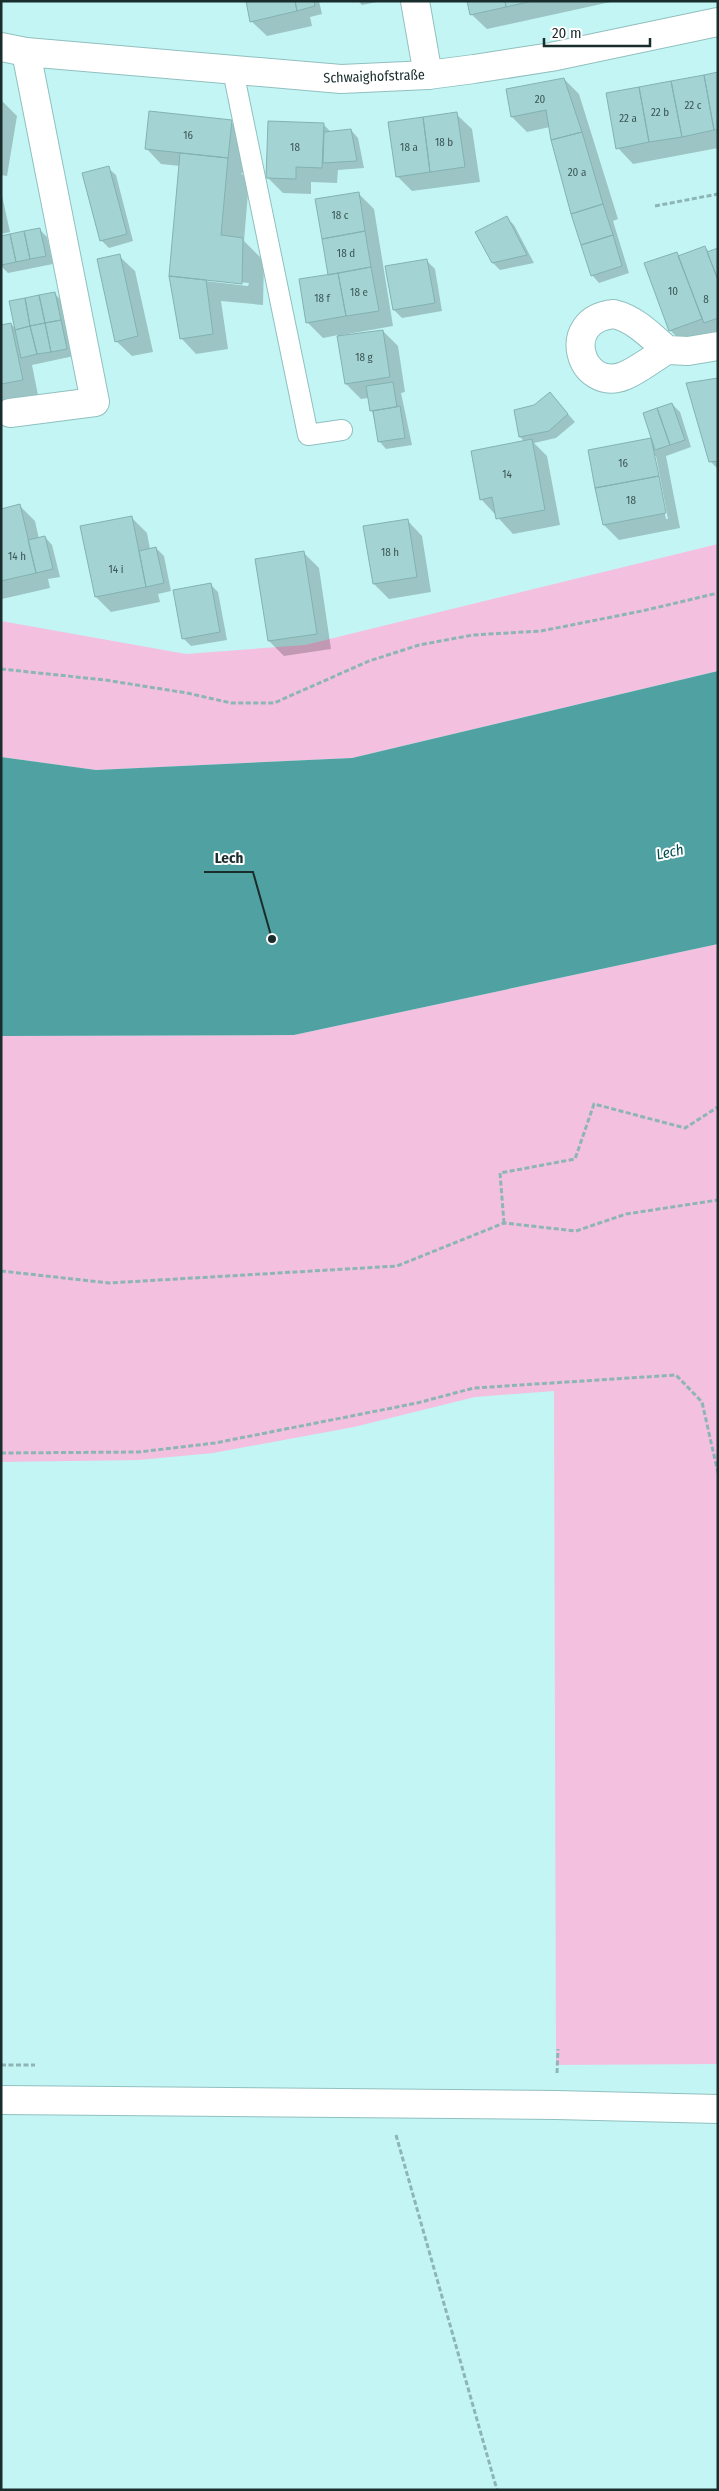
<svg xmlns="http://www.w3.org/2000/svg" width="719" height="2491" font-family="'Fira Sans Condensed',sans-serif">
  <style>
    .green { fill: #f3c0e0 }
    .water { fill: #50a1a2 }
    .shadow { fill: #0003; fill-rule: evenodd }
    .building { fill: #a3d3d3; stroke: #83b2b2 }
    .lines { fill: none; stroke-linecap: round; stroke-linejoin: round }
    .service-casing { stroke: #90bfbf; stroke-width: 22 }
    .minor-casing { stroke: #90bfbf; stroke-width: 30 }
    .tertiary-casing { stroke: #90bfbf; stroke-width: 30 }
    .secondary-casing { stroke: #90bfbf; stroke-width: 30 }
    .path { stroke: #8eb5b5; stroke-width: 3; stroke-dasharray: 5 2.5; stroke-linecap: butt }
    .service { stroke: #fff; stroke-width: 20 }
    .minor { stroke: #fff; stroke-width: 28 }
    .tertiary { stroke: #fff; stroke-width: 28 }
    .secondary { stroke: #fff; stroke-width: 28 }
    .labels { text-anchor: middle; stroke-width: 4; stroke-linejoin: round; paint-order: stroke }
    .number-label { font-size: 11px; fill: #3c5656 }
    .street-label { font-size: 14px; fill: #1a2d2d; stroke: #fff }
    .water-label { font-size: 15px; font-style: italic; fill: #014e4f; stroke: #fff }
    .leader { fill: none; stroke: #1a2d2d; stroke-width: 2 }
    .callout-dot { fill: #1a2d2d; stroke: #fff; stroke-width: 2 }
    .callout-label { font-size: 15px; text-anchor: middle; font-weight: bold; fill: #1a2d2d; stroke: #fff; stroke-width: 4; stroke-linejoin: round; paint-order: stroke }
  </style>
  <rect width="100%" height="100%" fill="#c4f5f5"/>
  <!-- green -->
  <path class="green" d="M718,544v127l-366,87 -256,12 -95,-13v-136l185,33 119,-9z
    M718,944v1120l-162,1 -2,-674 -79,6 -121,30 -141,26 -74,7 -138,2v-426l293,-1z"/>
  <!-- water -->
  <path class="water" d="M718,671v273l-424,91 -293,1v-279l95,13 256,-12z"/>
  <!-- shadow -->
  <path class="shadow" d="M247,1h72l3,13 -12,3 2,9 -45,10 -16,-15z
    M358,1h24l-20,4z
    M468,1h147l-128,28 -16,-15z
    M718,74v74l-85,16 -15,-16z
    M564,79l15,15 39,125 -5,2 16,52 -30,10 -7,-8 -42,-148 -23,5 -15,-15z
    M1,100l16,16 -10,60 -6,-1z
    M456,114l16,15 8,53 -68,9 -15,-15z
    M231,122l16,15 -4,36h-2l8,8 -5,60 20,20 -1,44 -42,-4 7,48 -32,5 -15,-16 -1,-172 -19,-2 -15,-16zM203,279l46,4 -1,3 -43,-5z
    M324,125l7,7 20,-2 7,8 6,30 -26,2 -1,13 -26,-1v12l-28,-1 -16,-16z
    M108,168l8,7 17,66 -24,7 -8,-8z
    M1,191l9,41 -9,2z
    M358,193l16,16 19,117 -51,9v2l41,-6 15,15 7,46 -4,1 11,52 -26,4 -7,-8 -10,-43 -8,1 -15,-15 -8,-49 -15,3 -16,-16 22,-46z
    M506,217l8,8 20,38 -34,7 -7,-7z
    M39,229l8,8 6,27 -45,9 -7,-7v-29z
    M705,247l5,6 8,-3v86l-33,9 -15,-15 6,-77 4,4z
    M119,256l16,15 18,81 -21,4 -16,-15z
    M427,261l8,8 7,42 -40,7 -8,-8 -7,-42z
    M54,293l8,8 12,55 -42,9 6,30 -37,8v-77l10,-2 5,5z
    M718,379v90l-8,-8z
    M550,393l25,29 -19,16 -22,5 13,13 13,69 -47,9 -32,-35 44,-57 -5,-5 -5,-26 20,-4z
    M672,404l8,8 11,35 -25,9 14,72 -61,12 -15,-15 47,-85 3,4zM653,456h3l12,63h-2z
    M20,506l15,15 4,18 6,-2 7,8 8,32 -12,2 2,9 -48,11 -1,-89z
    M131,517l16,16 3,16 6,-1 8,8 7,35 -13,3 2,8 -49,10 -15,-15z
    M407,520l15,16 9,56 -42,7 -15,-15z
    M303,552l16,16 12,81 -47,7 -15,-15z
    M211,585l7,7 9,48 -36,6 -8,-8z"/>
  <!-- building -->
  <path class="building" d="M246,1h49l2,10 -47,11z
    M295,1h19l1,5 -18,5z
    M467,1h38l1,6 -36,8z
    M505,1h27l-26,6z
    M718,72v58h-4l-10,-55z
    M704,75l10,55 -32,7 -11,-56z
    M564,78l18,54 -31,8 -5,-30 -35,7 -5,-28z
    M671,81l11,56 -33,5 -10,-55z
    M639,87l10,55 -33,7 -10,-56z
    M149,111l83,9 -4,38 -83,-9z
    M457,112l8,55 -35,5 -7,-55z
    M423,117l7,55 -34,5 -8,-55z
    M268,121l56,2 -2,45 -26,-1v12l-30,-1z
    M351,129l6,32 -34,2 1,-31z
    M582,132l21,72 -32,10 -20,-74z
    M180,153l48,5 -7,77 22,3 -1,46 -73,-8z
    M109,166l18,68 -27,7 -18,-68z
    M359,192l6,39 -43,8 -7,-40z
    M603,204l10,31 -32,10 -10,-31z
    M507,216l20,39 -35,8 -17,-31z
    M40,228l6,28 -16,3 -6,-28z
    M24,231l6,28 -14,3 -6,-28z
    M365,231l6,36 -43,8 -6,-36z
    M10,234l6,28 -15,3v-29z
    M613,235l9,31 -31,10 -10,-31z
    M705,246l13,34v38l-14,5 -26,-67z
    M718,248v32l-11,-28z
    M677,252l25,67 -33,12 -25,-68z
    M120,254l18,82 -23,6 -18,-83z
    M427,259l8,44 -42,7 -8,-44z
    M371,267l8,44 -33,5 -8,-43z
    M338,273l8,43 -40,7 -7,-44z
    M169,276l37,4 7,54 -33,5z
    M55,292l6,28 -16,3 -6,-28z
    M39,295l6,28 -15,3 -5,-28z
    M25,298l5,28 -15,4 -6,-29z
    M61,320l6,29 -16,3 -6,-29z
    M11,323l12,57 -22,4v-59z
    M45,323l6,29 -14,2 -7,-28z
    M30,326l7,28 -16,4 -6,-28z
    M383,330l7,47 -45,7 -8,-48z
    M718,378v83l-9,1 -23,-79z
    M393,382l4,25 -27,4 -4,-25z
    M550,392l18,22 -19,17 -30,6 -5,-27 20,-5z
    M672,403l13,37 -15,5 -13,-37z
    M400,406l5,32 -27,4 -5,-31z
    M657,408l13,37 -15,5 -12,-37z
    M651,438l8,38 -64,12 -7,-38z
    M532,439l13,71 -49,9 -4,-22 -12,3 -9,-49z
    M659,476l7,37 -63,12 -8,-37z
    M20,504l16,69 -35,8v-72z
    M132,516l14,71 -51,10 -15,-71z
    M408,519l9,58 -44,7 -10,-58z
    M45,536l8,33 -17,4 -8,-33z
    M156,547l8,36 -18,4 -7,-36z
    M304,551l13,83 -49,7 -13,-82z
    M211,583l9,49 -38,7 -9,-49z"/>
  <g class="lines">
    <!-- service casing -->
    <g class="service-casing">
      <path id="service" d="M233,71l75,364 34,-5"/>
    </g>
    <!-- minor casing -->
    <g class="minor-casing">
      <path id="minor" d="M415,1l13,74
        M614,314c21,5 37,22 53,36 -14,8 -28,20 -43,26 -44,17 -66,-57 -10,-62z
        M667,350l21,1 30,-5
        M10,413l85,-11 -69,-350"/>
    </g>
    <!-- tertiary casing -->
    <g class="tertiary-casing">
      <path id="tertiary" d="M1,47l25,5 315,27 87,-4 46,-6 77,-12 167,-35"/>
    </g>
    <!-- secondary casing -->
    <g class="secondary-casing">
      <path id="secondary" d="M1,2100l555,5 162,4"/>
    </g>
    <!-- path -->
    <path class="path" d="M655,206l63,-12
      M1,669l104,11 82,13 44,10h43l95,-42 50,-16 54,-10 68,-4 101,-20 76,-18
      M504,1223l-4,-50 75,-14 19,-55 91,24 33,-21
      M1,1271l108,12 288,-17 107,-43 72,8 50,-17 92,-14
      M1,1453l138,-1 76,-9 202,-40 57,-15 202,-13 26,27 16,71
      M1,2065h34
      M557,2073l1,-24
      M396,2135l101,355"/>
    <!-- service -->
    <use href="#service" class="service"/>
    <!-- minor -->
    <use href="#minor" class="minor"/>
    <!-- tertiary -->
    <use href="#tertiary" class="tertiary"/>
    <!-- secondary -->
    <use href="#secondary" class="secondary"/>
  </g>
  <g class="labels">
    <!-- number labels -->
    <g class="number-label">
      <text x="540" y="103">20</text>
      <text x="693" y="109">22 c</text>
      <text x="660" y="116">22 b</text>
      <text x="628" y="122">22 a</text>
      <text x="188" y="139">16</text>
      <text x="444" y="146">18 b</text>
      <text x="295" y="151">18</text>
      <text x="409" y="151">18 a</text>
      <text x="577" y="176">20 a</text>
      <text x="340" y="219">18 c</text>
      <text x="346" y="257">18 d</text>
      <text x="673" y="295">10</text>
      <text x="359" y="296">18 e</text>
      <text x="322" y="302">18 f</text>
      <text x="706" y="303">8</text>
      <text x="364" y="361">18 g</text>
      <text x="623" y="467">16</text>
      <text x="507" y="478">14</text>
      <text x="631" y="504">18</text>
      <text x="390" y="556">18 h</text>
      <text x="17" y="560">14 h</text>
      <text x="116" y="573">14 i</text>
    </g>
    <!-- street labels -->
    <g class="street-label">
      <text transform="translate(374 76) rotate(-2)" y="5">Schwaighofstraße</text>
    </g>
    <!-- water labels -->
    <g class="water-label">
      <text transform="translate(670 852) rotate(-12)" y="5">Lech</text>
    </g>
  </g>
  <!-- callouts -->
  <path class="leader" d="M272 939L253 872H204"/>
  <circle class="callout-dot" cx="272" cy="939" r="5"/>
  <g class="callout-label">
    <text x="229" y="863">Lech</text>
  </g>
  <!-- border -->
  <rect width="719" height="2491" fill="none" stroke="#1a2d2d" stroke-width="5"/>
  <!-- scale -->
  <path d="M544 38v8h106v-8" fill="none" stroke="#1a2d2d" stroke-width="2.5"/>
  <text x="552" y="38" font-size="15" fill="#1a2d2d" stroke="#ffffff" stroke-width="4" paint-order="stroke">20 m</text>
</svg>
